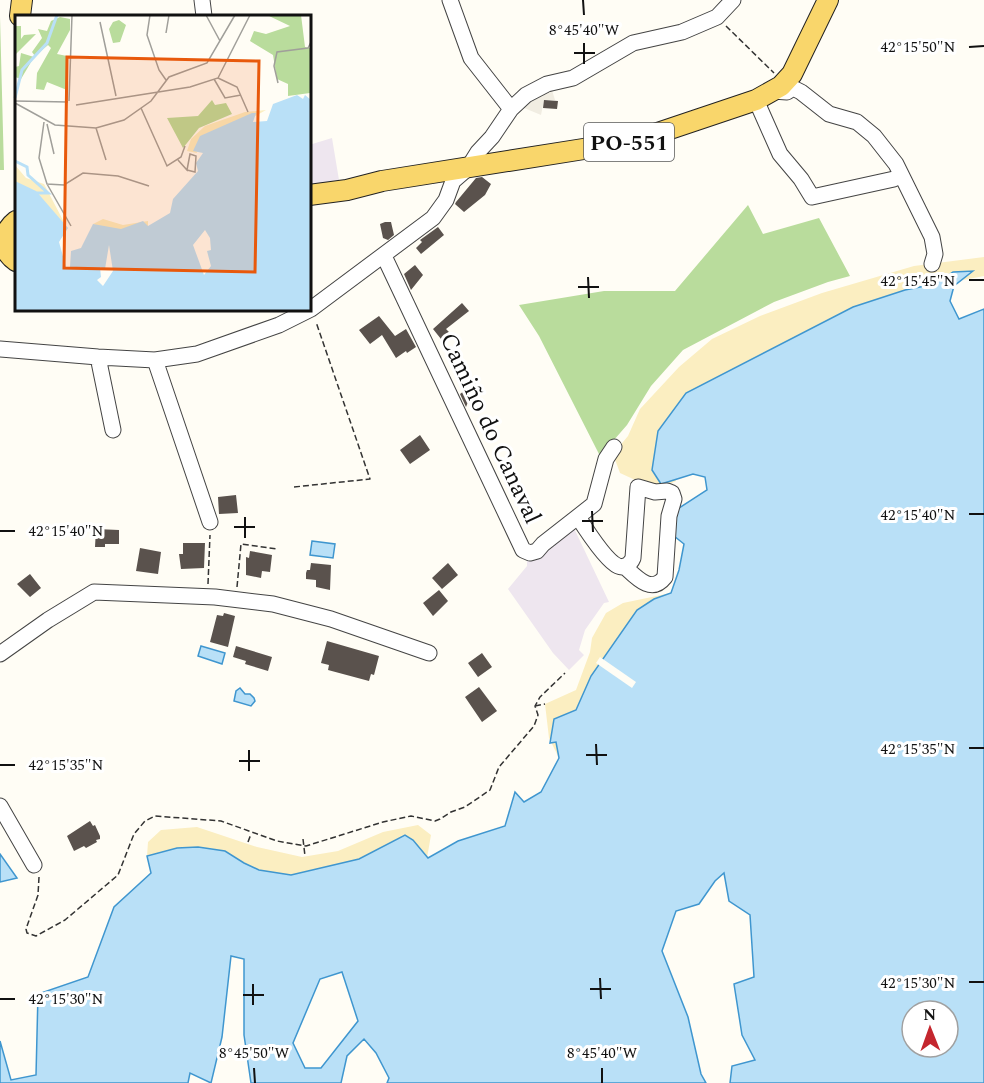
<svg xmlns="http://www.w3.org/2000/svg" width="984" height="1083" font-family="Spectral,serif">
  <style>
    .industrial { fill: #eee6ef }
    .forest { fill: #b9dc9c }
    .sand { fill: #fbeec1 }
    .plaza { fill: #f1ede2 }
    .water { fill: #b9e0f7; stroke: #3f96cf; stroke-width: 1.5; fill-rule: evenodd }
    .pier { fill: #fffdf5 }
    .building { fill: #5a524d }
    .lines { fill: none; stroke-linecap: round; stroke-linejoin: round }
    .minor-casing { stroke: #444; stroke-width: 17 }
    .major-casing { stroke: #222; stroke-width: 22 }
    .path { stroke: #333; stroke-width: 1.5; stroke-dasharray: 6 3; stroke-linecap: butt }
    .minor { stroke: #fff; stroke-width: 15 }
    .major { stroke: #f9d66b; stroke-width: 20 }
    .ticks { fill: none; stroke: #111; stroke-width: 2 }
    .labels { text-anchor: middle; stroke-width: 6; stroke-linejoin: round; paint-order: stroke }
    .shield { fill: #fff; stroke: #585858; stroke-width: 1.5 }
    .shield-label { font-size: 22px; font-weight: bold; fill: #111 }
    .street-label { font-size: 24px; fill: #111; stroke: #fff }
    .inset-river { fill: none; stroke: #b9e0f7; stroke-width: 3 }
    .inset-road { fill: none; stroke: #a09f9a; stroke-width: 1.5 }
    .view { fill: #e8590c; fill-opacity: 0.15; stroke: #e8590c; stroke-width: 3 }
    .inset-edge { fill: none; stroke: #111; stroke-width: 3 }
    .ticks-label { font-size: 15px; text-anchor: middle; fill: #111; stroke: #fff; stroke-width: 6; stroke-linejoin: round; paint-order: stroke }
  </style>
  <rect width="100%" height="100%" fill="#fffdf5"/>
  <!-- industrial -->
  <path class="industrial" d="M332,138l7,42 -30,5v-40z
    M572,524l37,78 -5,1 -19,27 -6,20 5,5 -15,15 -16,-17 -45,-64 19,-23v-6z"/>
  <!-- forest -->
  <path class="forest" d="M0,17l4,153h-4z
    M748,205l15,29 56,-16 31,58 -22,6 -54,20 -91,48 -32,36 -24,39 -27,31 -61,-120 -20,-31 85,-14h71z"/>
  <!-- sand -->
  <path class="sand" d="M984,257v19l-37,7 -277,176 6,22 -19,9 -37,-17 -7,-19 15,-18 12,-27 39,-42 33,-28 48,-23 62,-23 92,-27z
    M671,593l-112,165 -10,-20 -4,-34 31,-14 14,-38 2,-14 14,-25 17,-10z
    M418,825l13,10 -4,23 -95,52 -185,-54 1,-14 13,-12 36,-3 60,20 45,10 36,-6 45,-19z"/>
  <!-- plaza -->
  <path class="plaza" d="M551,87l4,13h-11l-3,15 -24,-10z"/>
  <!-- water -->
  <path class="water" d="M973,271l-19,15 -4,15 9,18 25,-10v774h-254l2,-17 23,-6 -13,-25 -8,-51 20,-7 -4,-62 -21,-14 -5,-28 -9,8 -16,23 -23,7 -14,40 26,66 13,57 5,9h-319l2,-5 -13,-25 -12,-14 -17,17 -6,27h-90l-7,-48v-76l-13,-3 -9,81 -11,46 -21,-10 -2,10h-188v-42l11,39 25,-5 2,-81 50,-17 26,-70 37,-34 -4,-17 30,-8 21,-1 27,4 19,12 15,7 32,5 68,-16 46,-24 8,5 15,18 30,-17 47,-15 10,-34 9,10 17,-10 18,-34 -3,-16 -6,1 4,-24 22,-9 15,-34 46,-66 17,-11 17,-6 8,-23 5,-26 -15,-12 7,-22 31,-20 -2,-13 -12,-3 -32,10 -9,-14 6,-39 28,-38 167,-86 52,-17 30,-6 18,-12zM342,972l16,49 -37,47h-16l-12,-25 27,-64zM912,1011h36v36h-36z
    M312,541l23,3 -2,14 -23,-3z
    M201,646l24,7 -3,11 -24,-8z
    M240,688l5,6h5l4,4 1,3 -4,5 -17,-5 2,-10z
    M0,854l17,24 -17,4z"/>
  <!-- pier -->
  <path class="pier" d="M600,657l36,25 -4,6 -36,-25z"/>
  <!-- building -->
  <path class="building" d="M544,100l14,1 -1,8 -14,-1z
    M482,177l9,7 -6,11 -21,17 -9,-8 1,-2 20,-24z
    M385,222h6l3,13 -6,5 -5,-2 -3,-14z
    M438,227l6,8 -23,19 -5,-6 6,-6 -2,-2z
    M415,265l8,10 -12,15 -7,-16z
    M462,303l7,8 -23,18 3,3 -8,7 -8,-10z
    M379,316l16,20 11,-7 10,18 -9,6 -1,-2 -10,7 -14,-23 -12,9 -11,-14z
    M476,382l-10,25 -6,-13z
    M420,435l10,15 -20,14 -10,-14z
    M236,495l2,18 -19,1 -1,-17z
    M96,529l23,1v14h-14v3h-10z
    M183,543h22l-1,25 -23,1 -2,-15h4z
    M140,548l21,4 -3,22 -22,-3z
    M250,551l22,4 -2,17 -8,-1 -1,7 -15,-3v-18l3,1z
    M311,563l20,2 -1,25 -14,-3v-7l-10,-1v-6l1,-3h3z
    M448,563l10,12 -16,14 -10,-11z
    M30,574l11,14 -11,9 -13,-13z
    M439,590l9,11 -15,15 -10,-13z
    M224,613l11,3 -7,31 -18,-5 7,-27 6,1z
    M327,641l52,15 -5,19 -3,-1 -2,7 -41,-11 1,-5 -8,-2z
    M236,646l36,11 -4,14 -23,-7 1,-3 -13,-4z
    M482,653l10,14 -14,10 -10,-14z
    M479,687l18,24 -15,11 -17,-25z
    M90,821l3,5 2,-1 5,11v3l-4,1 1,2 -11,6 -2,-2 -10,5 -7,-15z"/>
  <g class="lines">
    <!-- minor casing -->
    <g class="minor-casing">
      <path id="minor" d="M202,0l2,16
        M450,0l21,58 40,51
        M773,91l14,1 6,-4 8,4 28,22 28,8 17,14 22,28 36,73 3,17 -3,10
        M756,100l24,54 21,25 11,18 82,-18
        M384,256l139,294 7,3 7,-2 6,-7 51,-40 12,-45 8,-12
        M0,349l98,8 57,3 42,-6 82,-29 32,-16 122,-91 13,-18 7,-19 15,-13 10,-16 14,-15 19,-28 15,-14 21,-11 26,-6 60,-35 49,-11 35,-15 16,-17
        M98,357l15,73
        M155,360l55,162
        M578,517c7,11 28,44 40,49 7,3 13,-3 15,-8l5,-71 17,5 12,-1 5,2 2,6 -5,17 -4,61c-14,18 -29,0 -41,-11
        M0,654l48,-34 46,-28 121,5 58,7 58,15 98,34
        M0,806l34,59"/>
    </g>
    <!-- major casing -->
    <g class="major-casing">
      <path id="major" d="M20,16l2,-16
        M309,195l38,-5 35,-9 252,-40 122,-41 25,-14 11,-12 36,-74
        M16,221c-14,11 -15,30 0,40"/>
    </g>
    <!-- path -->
    <path class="path" d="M726,26l48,47
      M294,487l76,-8 -54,-157
      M208,584l2,-49
      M237,587l4,-43 36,5
      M535,706l10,-2
      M303,839l2,17
      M248,842l3,-8
      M39,877l-1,18 -12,34 1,4 9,3 29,-16 53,-45 16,-41 11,-13 10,-5 66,5 56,20 29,5 77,-24 28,-6 24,5 5,-2 11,-7 14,-5 25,-17 9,-23 35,-41 4,-11 -3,-9 5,-9 25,-24"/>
    <!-- minor -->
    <use href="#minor" class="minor"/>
    <!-- major -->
    <use href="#major" class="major"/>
  </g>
  <!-- ticks -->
  <path class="ticks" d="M583,0l1,15M584,43v21M969,47l15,-1M574,53h21M588,277l1,21M969,280h15M578,287h21M592,511l1,21M969,514h15M245,517v21M582,521h21M234,527h21M0,531h15M596,744l1,21M969,748h15M249,750v21M586,755h21M239,761h21M0,765h15M600,978l1,21M969,982h15M253,984v21M590,989h21M243,995h21M0,999h15M254,1068l1,15M602,1068v15"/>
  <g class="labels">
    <!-- shield labels -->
    <rect class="shield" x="584" y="123" width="90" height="38" rx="4.5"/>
    <g class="shield-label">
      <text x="629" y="150">PO-551</text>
    </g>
    <!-- street labels -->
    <g class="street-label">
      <text transform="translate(491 428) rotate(65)" y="8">Camiño do Canaval</text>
    </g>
  </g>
  <!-- overview -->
  <g transform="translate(15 15)">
    <rect width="296" height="296" fill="#fffdf5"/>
    <path d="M252,0h34l4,32 5,1v45l-22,3v-12l-11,-5 -4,-24 -23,-14 4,-10 12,3 24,-8zM45,2l10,2v11l-13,24 10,2v34l-20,-8 -3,8 -8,-1 1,-16 14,-25 -3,-3 -13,11 -3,-4 10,-14 -4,-9 9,2 4,-10zM104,5l7,5 -6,17 -7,1 -4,-14 4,-7zM0,11h6v13l3,-4 12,-1 -21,21zM6,38l13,4 -13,22 -6,-2v-10l4,-1zM197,85l3,5 11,-2 6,11 -33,14 -16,20 -16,-30 31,-2z" fill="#b9dc9c"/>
    <path d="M251,95l-70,39 1,4 -10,-2 4,-12 14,-13 40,-14zM0,150l11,13 18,6 21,40 -50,-37zM88,204l20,6 25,-4v5l-19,10 -36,-12z" fill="#fbeec1"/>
    <path d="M282,80l6,4 2,-4 6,5 -1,210h-295v-129l21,10 32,37 -9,14 7,25h4l1,-16 10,-3 12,-24 28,5 22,-8 5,5 22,-13 3,-14 25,-28 -2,-8 7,-10 -10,-2 7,-15 52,-23h4l-3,9 14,-1 6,-17zM190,215l5,8 1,12 -4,1 4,15 -7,9 -11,-30zM94,230l4,26 -10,15 -6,-6 4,-3 -1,-10 5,2z" fill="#b9e0f7" fill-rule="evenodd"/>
    <path class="inset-river" d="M0,83l7,-28 25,-27 10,-28M0,146l12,6 1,8 20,18h-12"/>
    <path class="inset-road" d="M135,0l-3,20 12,35 7,10M191,0l14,26M85,7l16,74M151,18l3,-18M203,63l19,9 11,25M199,64l11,19 16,-3M263,68l-4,-17 3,-14 31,-4 3,-6M0,86l53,1M54,86l3,-86M0,88l40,22 41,3 28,-8 27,-19 18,-24 38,-14 28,-48M61,90l114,-18 28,-9 32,-63M126,93l26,58 14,-9 4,-11M29,107l-5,36 8,26 17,1 19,-12 35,3 31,10M32,109l7,30M81,113l10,32M163,145l9,10 3,-16 6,2 -1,16 -8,-2M32,169l24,42"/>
    <path class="view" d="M52,42l192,4 -4,211 -191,-4z"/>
    <rect width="296" height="296" class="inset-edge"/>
  </g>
  <g class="ticks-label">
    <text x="584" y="35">8°45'40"W</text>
    <text x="918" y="52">42°15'50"N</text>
    <text x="918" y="286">42°15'45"N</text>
    <text x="918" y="520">42°15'40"N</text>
    <text x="66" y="536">42°15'40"N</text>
    <text x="918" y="754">42°15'35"N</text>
    <text x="66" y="770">42°15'35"N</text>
    <text x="918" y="988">42°15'30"N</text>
    <text x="66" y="1004">42°15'30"N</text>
    <text x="254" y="1058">8°45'50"W</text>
    <text x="602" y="1058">8°45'40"W</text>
  </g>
  <!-- north arrow -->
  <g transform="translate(930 1029) rotate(359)"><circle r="28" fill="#ffffff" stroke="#a0a0a0" stroke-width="1.5"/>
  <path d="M0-4.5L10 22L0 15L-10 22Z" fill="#c4262e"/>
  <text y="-9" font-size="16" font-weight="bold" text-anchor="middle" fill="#111111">N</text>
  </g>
</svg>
